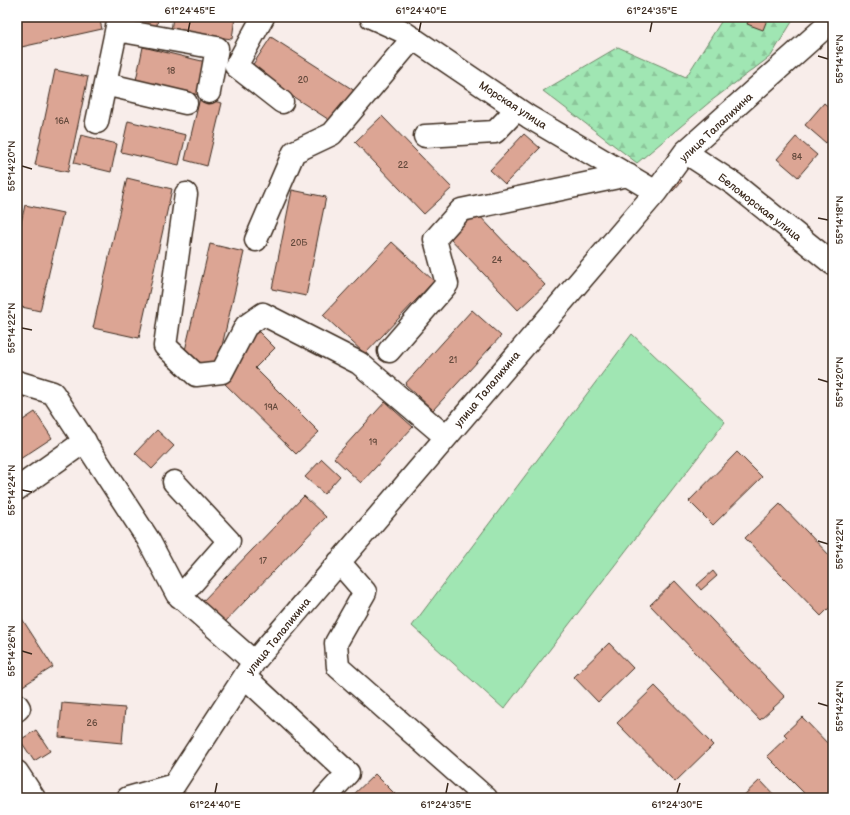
<svg xmlns="http://www.w3.org/2000/svg" width="850" height="815" font-family="'Balsamiq Sans',sans-serif">
  <style>
    .forest { fill: url(#forest-firs); stroke: #6e8868 }
    .green { fill: #a0e6b3; stroke: #6e8868 }
    .building { fill: #dca594; stroke: #3b2a1e }
    .lines { fill: none; stroke-linecap: round; stroke-linejoin: round }
    .minor-casing { stroke: #3b2a1e; stroke-width: 25 }
    .minor { stroke: #fff; stroke-width: 22 }
    .ticks { fill: none; stroke: #3b2a1e; stroke-width: 1.5 }
    .labels { text-anchor: middle; stroke-width: 4; stroke-linejoin: round; paint-order: stroke }
    .number-label { font-size: 9px; fill: #63493c }
    .street-label { font-size: 11px; fill: #3b2a1e; stroke: #fff }
    .neatline { fill: none; stroke: #3b2a1e; stroke-width: 1.5 }
    .ticks-label { font-size: 10px; text-anchor: middle; fill: #3b2a1e }
  </style>
  <defs>
    <pattern id="forest-firs" width="22" height="20" patternUnits="userSpaceOnUse"><rect width="22" height="20" fill="#a0e6b3"/><path d="M5 1l3.5 6h-7zM16 11l3.5 6h-7z" fill="#8bc59a"/></pattern>
  </defs>
  <rect width="100%" height="100%" fill="#f8edea"/>
  <filter id="ink" filterUnits="userSpaceOnUse"><feTurbulence type="fractalNoise" baseFrequency=".025" numOctaves="2"/><feDisplacementMap in="SourceGraphic" scale="8" xChannelSelector="R" yChannelSelector="G"/><feConvolveMatrix kernelMatrix="1 2 1 2 8 2 1 2 1" color-interpolation-filters="sRGB"/></filter>
  <g filter="url(#ink)">
    <!-- forest -->
    <path class="forest" d="M724,17h71l-24,39 -60,45 -74,62 -94,-72 75,-44 68,30z"/>
    <!-- green -->
    <path class="green" d="M632,334l93,88 -221,287 -92,-83z"/>
    <!-- building -->
    <path class="building" d="M17,17h82l3,12 -85,19z
      M136,17h22l-1,9 -22,-3z
      M173,17h62l-3,22 -61,-8z
      M750,17h18l-5,13 -16,-6z
      M271,37l84,54 -21,32 -84,-54z
      M143,47l63,15 -7,33 -63,-15z
      M55,70l33,7 -20,95 -33,-7z
      M200,98l22,5 -15,63 -22,-6z
      M824,103l9,8v24l-7,8 -21,-18z
      M382,116l70,72 -28,26 -69,-72z
      M128,121l58,14 -7,30 -58,-13z
      M524,134l16,14 -35,36 -15,-14z
      M81,135l36,9 -6,28 -37,-9z
      M796,137l21,18 -19,22 -21,-18z
      M677,177l5,4 -9,10 -5,-3z
      M127,178l45,11 -33,149 -46,-10z
      M292,190l34,7 -20,99 -34,-7z
      M25,205l38,8 -23,98 -23,-5v-66z
      M475,211l70,74 -27,25 -70,-74z
      M392,242l42,39 -69,73 -42,-39z
      M210,244l34,8 -27,115 -34,-8z
      M472,310l29,26 -68,74 -28,-26z
      M258,331l17,17 -20,20 64,64 -23,22 -74,-73 17,-16 -7,-8z
      M385,402l28,25 -52,56 -27,-25z
      M35,412l17,26 -32,21 -3,-5v-30z
      M157,430l17,16 -22,23 -17,-16z
      M737,452l25,25 -49,48 -24,-24z
      M322,459l18,17 -16,18 -19,-17z
      M304,496l22,21 -104,108 -22,-21z
      M780,504l53,55v45l-12,12 -76,-78z
      M713,571l4,5 -16,14 -4,-5z
      M675,581l110,116 -25,23 -110,-115z
      M17,611l36,56 -32,20 -4,-6z
      M609,643l24,25 -35,34 -24,-25z
      M655,686l58,59 -38,37 -58,-59z
      M62,703l63,5 -3,35 -63,-6z
      M802,717l31,32v49h-24l-42,-42 20,-19 -3,-3z
      M36,730l14,21 -16,10 -14,-21z
      M375,774l20,20 -4,4h-41z
      M760,780l17,18h-36z"/>
    <g class="lines">
      <!-- minor casing -->
      <g class="minor-casing">
        <path id="minor" d="M263,17l-27,49 46,36
          M371,17l31,14 127,86 127,75
          M117,30l100,18 -8,44
          M105,84l81,19
          M97,122l22,-105
          M425,136l70,-4 22,-23
          M685,152l49,32 99,80
          M186,194l-21,152 31,29 26,-3 24,-46 17,-12 96,49 87,74
          M256,240l38,-88 38,-18 81,-96
          M389,351l58,-67 -12,-45 26,-29 167,-35
          M17,382l36,11 95,146 29,55 77,68
          M174,482l55,59 -49,56
          M17,489l68,-48
          M339,562l26,30 -29,51 2,24 148,131
          M245,677l103,96 -23,25
          M17,705l2,3 -2,2
          M17,772l17,26
          M174,785l80,-123 402,-470 29,-40 148,-132
          M128,798l46,-13"/>
      </g>
      <!-- minor -->
      <use href="#minor" class="minor"/>
    </g>
  </g>
  <!-- ticks -->
  <path class="ticks" d="M188,32l2,-10M419,32l2,-10M650,32l2,-10M818,56l10,3M22,166l10,3M818,218l10,2M22,328l10,2M818,379l10,3M22,490l10,2M818,541l10,3M22,651l10,3M818,703l10,3M215,793l2,-10M446,793l2,-10M677,793l3,-10"/>
  <g class="labels">
    <!-- number labels -->
    <g class="number-label">
      <text x="171" y="74">18</text>
      <text x="303" y="83">20</text>
      <text x="62" y="124">16А</text>
      <text x="797" y="160">84</text>
      <text x="403" y="168">22</text>
      <text x="299" y="246">20Б</text>
      <text x="497" y="263">24</text>
      <text x="453" y="363">21</text>
      <text x="271" y="410">19А</text>
      <text x="373" y="445">19</text>
      <text x="263" y="564">17</text>
      <text x="92" y="726">26</text>
    </g>
    <!-- street labels -->
    <g class="street-label">
      <text transform="translate(513 105) rotate(33)" y="4">Морская улица</text>
      <text transform="translate(716 127) rotate(-43)" y="4">улица Талалихина</text>
      <text transform="translate(760 207) rotate(38)" y="4">Беломорская улица</text>
      <text transform="translate(487 389) rotate(-50)" y="4">улица Талалихина</text>
      <text transform="translate(278 636) rotate(-51)" y="4">улица Талалихина</text>
    </g>
  </g>
  <!-- margin -->
  <rect width="850" height="815" fill="none" stroke="#fff" stroke-width="44"/>
  <rect x="22" y="22" width="806" height="771" class="neatline"/>
  <g class="ticks-label">
    <text x="190" y="14">61°24'45"E</text>
    <text x="421" y="14">61°24'40"E</text>
    <text x="652" y="14">61°24'35"E</text>
    <text transform="translate(839 59) rotate(-90)" y="4">55°14'16"N</text>
    <text transform="translate(11 166) rotate(-90)" y="4">55°14'20"N</text>
    <text transform="translate(839 220) rotate(-90)" y="4">55°14'18"N</text>
    <text transform="translate(11 328) rotate(-90)" y="4">55°14'22"N</text>
    <text transform="translate(839 382) rotate(-90)" y="4">55°14'20"N</text>
    <text transform="translate(11 490) rotate(-90)" y="4">55°14'24"N</text>
    <text transform="translate(839 544) rotate(-90)" y="4">55°14'22"N</text>
    <text transform="translate(11 651) rotate(-90)" y="4">55°14'26"N</text>
    <text transform="translate(839 706) rotate(-90)" y="4">55°14'24"N</text>
    <text x="215" y="808">61°24'40"E</text>
    <text x="446" y="808">61°24'35"E</text>
    <text x="677" y="808">61°24'30"E</text>
  </g>
</svg>
